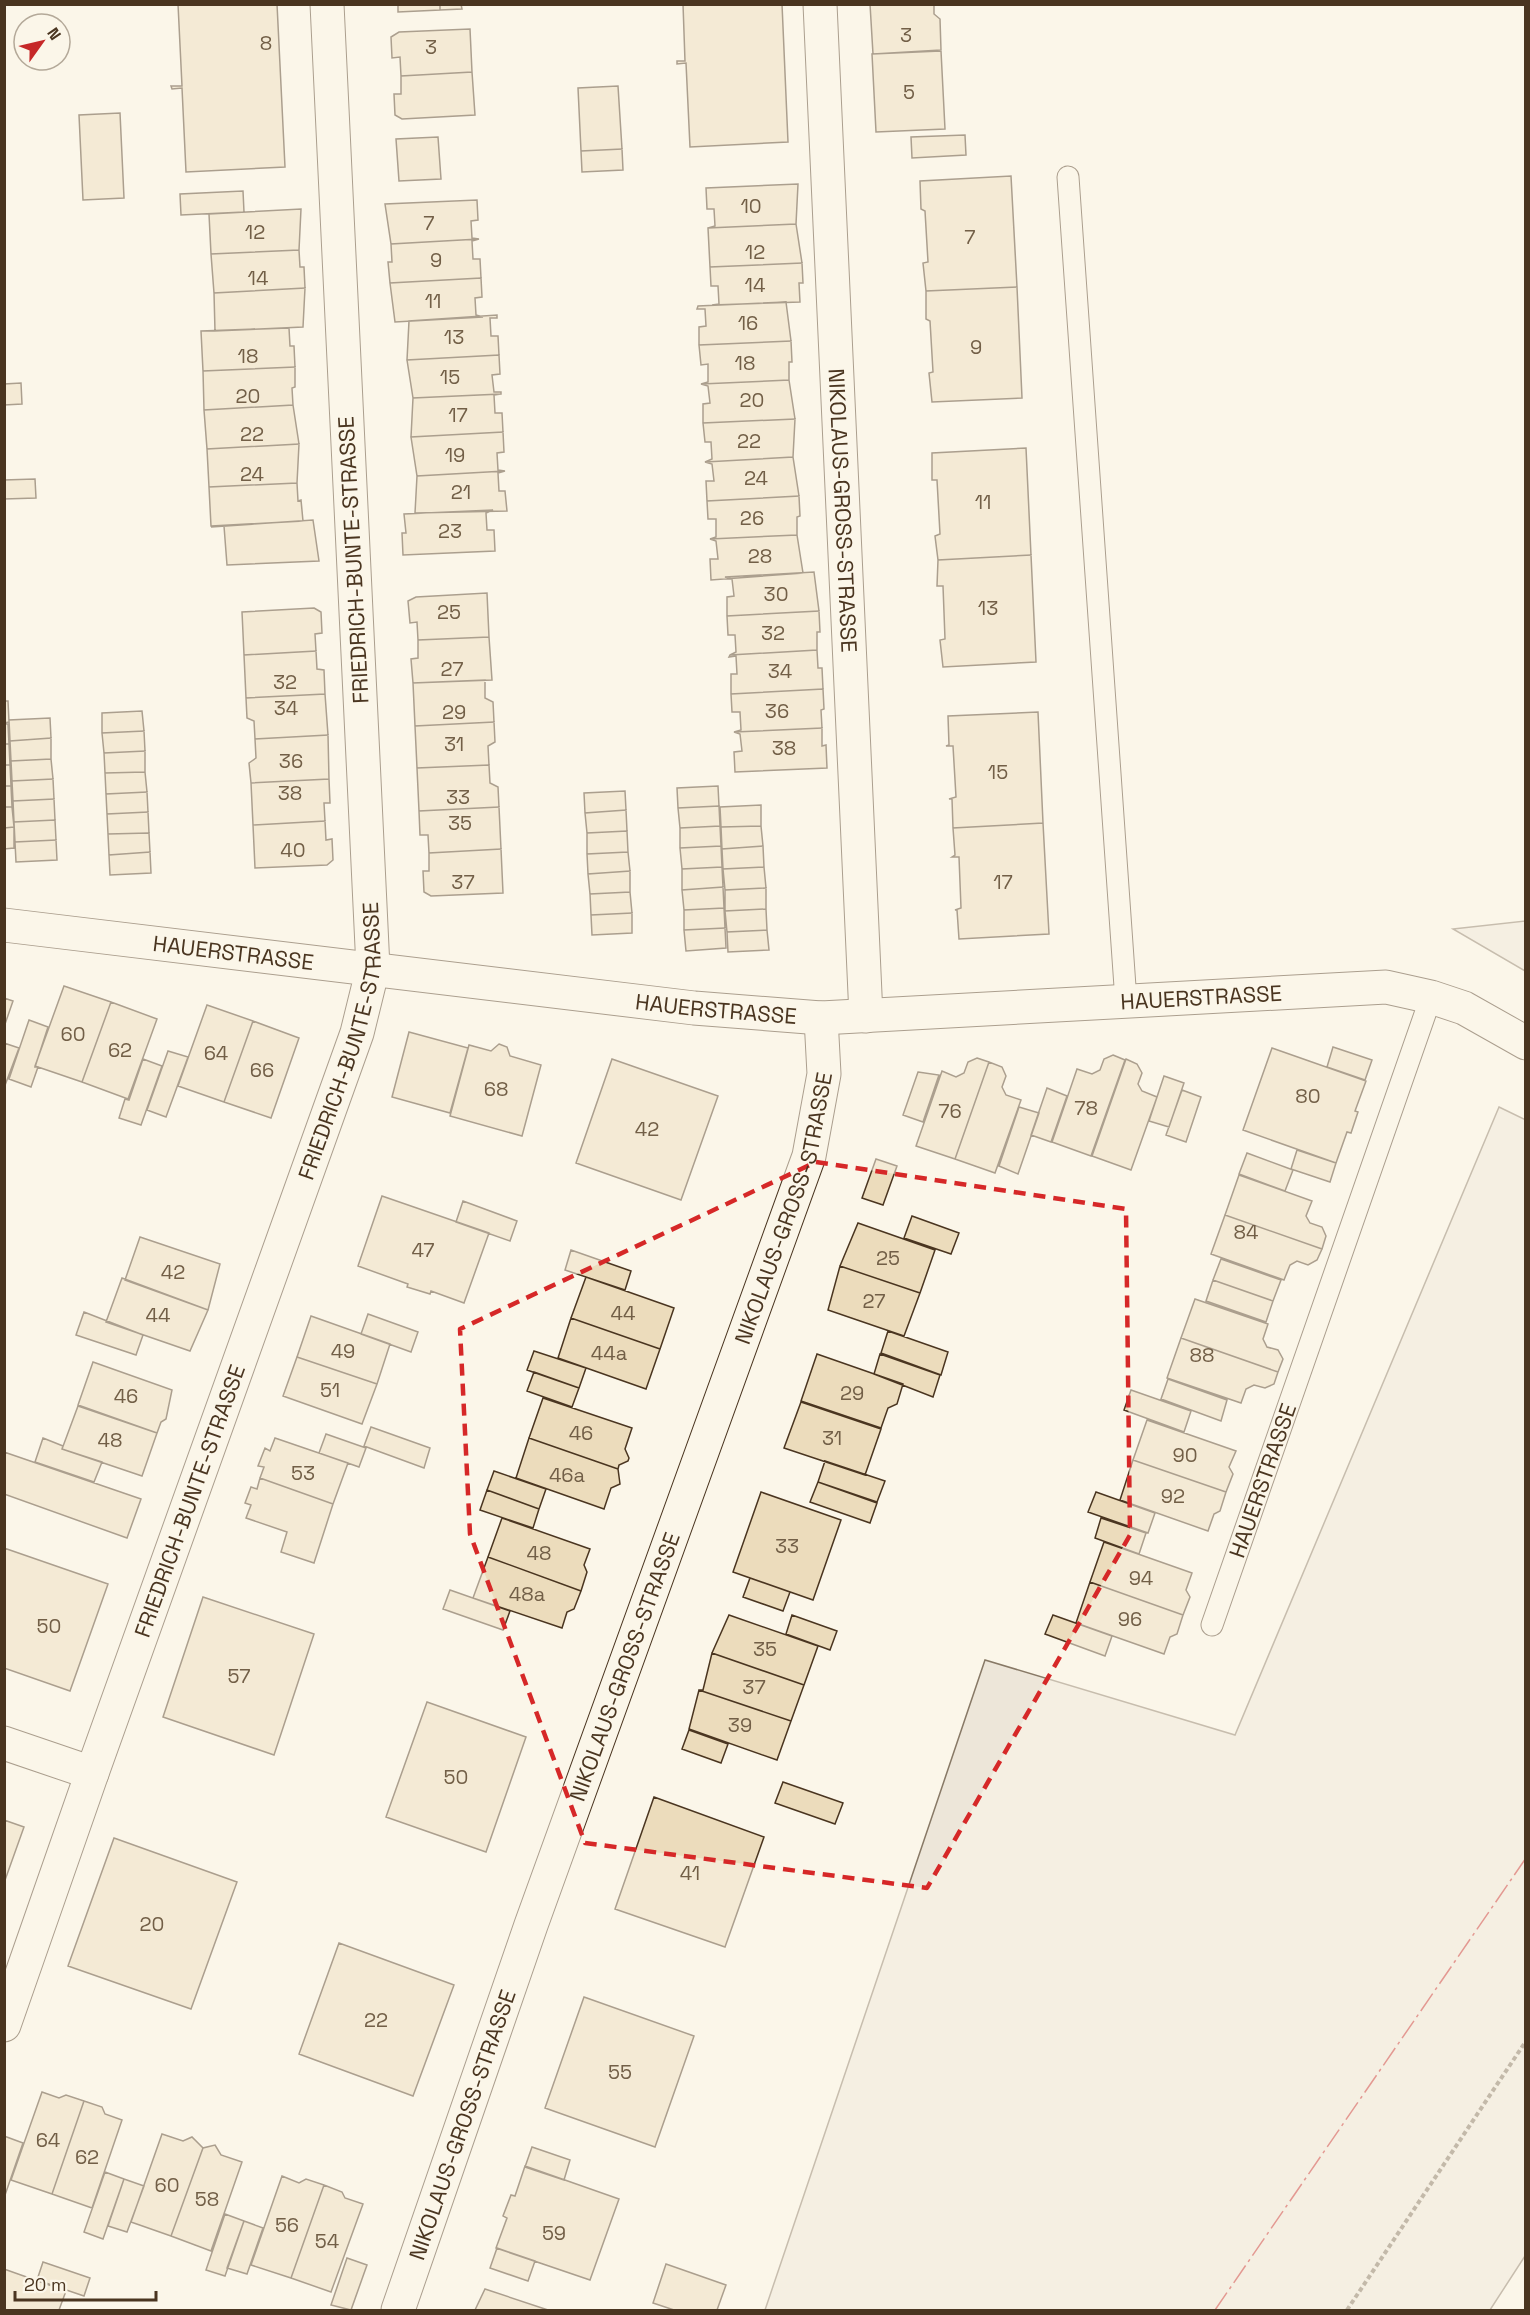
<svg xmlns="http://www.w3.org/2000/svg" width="1530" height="2315" font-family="'Space Grotesk',sans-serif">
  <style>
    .green { fill: #ede6d9; stroke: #887966; stroke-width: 1.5 }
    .building { fill: #ecdcbc; stroke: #4a3520; stroke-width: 1.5 }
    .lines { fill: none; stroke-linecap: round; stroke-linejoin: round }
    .service-casing { stroke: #4a3520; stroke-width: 23 }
    .minor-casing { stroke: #4a3520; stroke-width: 35 }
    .path { stroke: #7f6f5c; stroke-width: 4; stroke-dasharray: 4.5 3; stroke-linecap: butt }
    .service { stroke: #fbf6e9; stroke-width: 21 }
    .minor { stroke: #fbf6e9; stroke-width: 33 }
    .power { stroke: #c62828; stroke-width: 1.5; stroke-dasharray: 21 4.5 3 4.5; stroke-linecap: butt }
    .marked { fill: none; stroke: #d62828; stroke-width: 4.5; stroke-dasharray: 12 8; stroke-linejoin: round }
    .labels { text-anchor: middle; stroke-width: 4.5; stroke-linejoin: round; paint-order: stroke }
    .number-label { font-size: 20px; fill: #725f47 }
    .street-label { font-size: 22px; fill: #4a3520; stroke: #fbf6e9 }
  </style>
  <rect width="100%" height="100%" fill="#fbf6e9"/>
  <!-- green -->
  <path class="green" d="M1525,921v50l-72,-42z
    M1499,1107l27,13 -1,1136 -35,54h-725l220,-650 250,75z"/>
  <!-- building -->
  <path class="building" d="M178,4h99l8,163 -99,5 -4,-84 -10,1 -1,-3h11z
    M398,4h42v6l-42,2z
    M440,4h21l1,5 -22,1z
    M683,4h99l6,138 -98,5 -4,-84 -9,1v-3h8z
    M870,4h64v10l6,5 1,31 -68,4z
    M470,29l2,43 -71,4 -1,-19 -8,1 -1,-21 8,-5z
    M941,51l4,78 -69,3 -4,-78z
    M472,72l3,43 -73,4 -7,-4 -1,-21h7v-18z
    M618,86l4,63 -41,2 -3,-63z
    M120,113l4,85 -41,2 -4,-85z
    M965,135l1,20 -54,3 -1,-21z
    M438,137l3,42 -42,2 -3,-42z
    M622,149l1,21 -41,2 -1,-21z
    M1011,176l6,111 -91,4 -3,-28 5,-1 -3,-51 -4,-2 -1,-28z
    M798,184l-2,40 -88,4 7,-2 -1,-17h-7l-1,-21z
    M243,191l1,21 -63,3 -1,-21z
    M477,200l1,20 -7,1 1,17 7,1 -88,5 -6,-40z
    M301,209l-2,41 -88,4 -2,-40z
    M796,224l6,39 -92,4 -2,-39z
    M479,239l-7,2 1,18h7l1,19 -91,5 -2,-21h4l-1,-18z
    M299,250l1,17h4l1,21 -91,5 -3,-39z
    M802,263l1,20h-4l1,19 -88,3 7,-1 -1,-18h-7l-1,-19z
    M481,278l1,19 -7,1 1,17 7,2 -88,5 -5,-39z
    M1017,287l5,111 -90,4 -3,-29 4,-1 -3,-51 -4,-2v-28z
    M305,288l-2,39 -88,4 -1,-38z
    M786,302l5,39 -92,4v-18l7,-1 -1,-17h-8l1,-3z
    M497,315v3h-7l1,18h7l1,19 -92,5 2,-39z
    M289,328l1,18h4l1,21 -92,4 -2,-40z
    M791,341l1,21h-3v18l-88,4 7,-2v-18l-7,1 -2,-20z
    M499,355l1,19 -8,1 2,17h7v2l-88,4 -6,-38z
    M295,367v20l-3,1 1,17 -89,5 -1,-39z
    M789,380l6,39 -92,4v-19l7,-1 -2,-17 -7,-2z
    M21,383l1,21 -18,1v-21z
    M501,394l-7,1 1,18h7l1,19 -92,5 2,-39z
    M293,405l6,39 -92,5 -3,-39z
    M795,419l-2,38 -88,5 7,-3 -1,-17h-6l-2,-19z
    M503,432l1,20 -7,1 1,17 7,1 -88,5 -6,-39z
    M299,444l-2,39 -88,4 -2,-38z
    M1026,448l5,107 -93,5 -3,-24 5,-2 -3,-54h-5v-27z
    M793,457l6,39 -92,5 -1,-20h8l-2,-17 -7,-2z
    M505,471l-7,2 1,18h6l2,20 -92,2 2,-37z
    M35,479l1,19 -32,1v-19z
    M297,483l1,18 3,-1 2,21 -92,5 -2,-39z
    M799,496l1,20 -3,1v18l-87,4 6,-2v-18h-8l-1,-18z
    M493,510l-7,3 1,17h7l1,21 -92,4 -1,-22h4l-2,-19z
    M313,520l6,41 -92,4 -3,-39 -13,1z
    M797,535l6,38 -92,7 -1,-21h8l-2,-18 -6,-2z
    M1031,555l5,107 -93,5 -3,-27 5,-1 -2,-53h-6l1,-26z
    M814,572l5,39 -92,5v-19l7,-1 -2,-17 -7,-2z
    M487,593l2,44 -71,3 -1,-18 -7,1 -2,-22 8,-4z
    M314,608l7,4 1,21 -7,1 1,17 -72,4 -2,-43z
    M819,611l1,21h-3v18l-87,5 6,-3 -1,-17h-7l-1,-19z
    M489,637l3,43 -79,3 -2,-24 7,-1v-18z
    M817,650l1,18h4l1,21 -92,5v-20h6l-1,-18 -7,1 1,-2z
    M316,651l1,18 7,1 1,24 -79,4 -2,-43z
    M485,680v18l8,4 1,20 -79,4 -2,-43z
    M823,689l1,20 -3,1 1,18 -88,4 7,-2 -1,-18h-8l-1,-18z
    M325,694l3,41 -73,4 -1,-18 -7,-3 -1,-20z
    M4,701h4l1,21 -5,1z
    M142,711l2,20 -42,2v-20z
    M1038,712l5,111 -90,5 -1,-29h-3l7,-2 -3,-51h-7l3,-1 -1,-29z
    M50,718l1,20 -41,3 -1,-21z
    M494,722l1,20 -7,4 1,19 -72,3 -2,-42z
    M4,724h4l1,20h-5z
    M822,728v18l4,-1 1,23 -92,4 -1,-20 8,-1 -2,-17 -6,-2z
    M144,731l1,20 -41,2 -2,-20z
    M328,735l1,44 -78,4 -2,-20 7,-5 -1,-19z
    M51,738v21l-40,2 -1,-20z
    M4,744h5l1,21h-6z
    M145,751v21l-40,1 -1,-20z
    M51,759l2,20 -41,2 -1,-20z
    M4,765h6l1,21h-7z
    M489,765l1,18 8,4 1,20 -80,4 -2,-43z
    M145,772l2,20 -41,2 -1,-21z
    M53,779l1,20 -41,2 -1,-20z
    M329,779l1,24h-6l1,18 -72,4 -2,-42z
    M4,786h7l1,21h-8z
    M718,786l1,20 -41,2 -1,-20z
    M625,791l1,19 -41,3 -1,-20z
    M147,792l1,20 -41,2 -1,-20z
    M54,799l1,21 -41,2 -1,-21z
    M761,805v21l-40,1 -1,-20z
    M719,806l1,20 -40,2 -2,-20z
    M4,807h8l2,20 -10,1z
    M499,807l2,42 -72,4 -1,-18h-8l-1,-24z
    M626,810l1,21 -40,2 -2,-20z
    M148,812l1,21 -41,1 -1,-20z
    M55,820l1,20 -41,2 -1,-20z
    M325,821l1,19 6,-1 1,21 -6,5 -72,3 -2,-43z
    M1043,823l6,111 -90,5 -2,-29h-2l6,-2 -2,-51h-7l3,-2 -2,-27z
    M720,826l1,20 -41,2v-20z
    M761,826l2,20 -41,3 -1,-22z
    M14,827v21l-10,1v-21z
    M627,831l1,21 -41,2v-21z
    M149,833l1,19 -41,3 -1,-21z
    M56,840l1,20 -41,2 -1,-20z
    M721,846l1,21 -40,2 -2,-21z
    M763,846l1,21 -41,2 -1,-20z
    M501,849l2,44 -72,3 -7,-4 -1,-21h6v-18z
    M150,852l1,21 -41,2 -1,-20z
    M628,852l2,19 -42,3 -1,-20z
    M722,867l1,20 -41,3v-21z
    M764,867l2,21 -41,2 -2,-21z
    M630,871v21l-40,2 -2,-20z
    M723,887l1,21 -40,2 -2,-20z
    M766,888v21l-41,2v-21z
    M630,892l2,21 -41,2 -1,-21z
    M724,908l1,20 -41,2v-20z
    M766,909l1,21 -40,2 -2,-21z
    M632,913v20l-40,2 -1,-20z
    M725,928l1,20 -40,3 -2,-21z
    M767,930l2,20 -41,2 -1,-20z
    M64,986l47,16 -29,80 -47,-16z
    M4,998l9,3 -9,26z
    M111,1002l46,17 -29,80 -46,-17z
    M207,1005l46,16 -29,81 -46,-16z
    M29,1020l19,7 -13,40h3l-7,20 -22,-8z
    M253,1021l46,17 -28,80 -47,-16z
    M409,1032l59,16 -18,65 -58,-16z
    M4,1043l15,5 -15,40z
    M499,1044l8,3 3,9 31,9 -19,71 -72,-20 19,-71 22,6z
    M1333,1047l39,13 -7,20 -38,-13z
    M1272,1048l94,33 -11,30 3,1 -7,21 -4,-1 -11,31 -93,-33z
    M168,1051l20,6 -22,60 -19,-7z
    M1113,1055l12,5 -34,96 -39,-14 25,-73 15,5 8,-4 4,-11z
    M977,1058l12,4 -34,97 -39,-13 26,-75 14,6 8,-4 4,-11z
    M143,1059l19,7 -21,59 -22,-7 6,-19 4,1z
    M612,1059l106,37 -37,104 -105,-37z
    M1126,1059l11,5 5,9 -4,11 4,7 15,6 -26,73 -39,-14z
    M989,1062l13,5 4,9 -4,11 4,8 15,5 -26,73 -40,-14z
    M918,1072l21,3 -16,47 -20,-7z
    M1164,1076l20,7 -15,44 -20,-6z
    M1047,1088l20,8 -16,46 -20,-7z
    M1182,1090l19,7 -15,45 -20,-7z
    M1019,1107l20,6 -21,61 -19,-8z
    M1297,1150l39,13 -6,19 -39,-13z
    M1247,1153l46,17 -8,21 -46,-17z
    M876,1159l21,7 -14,39 -21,-7z
    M1239,1175l73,26 -6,15 4,7 12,4 4,9 -4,13 -97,-34z
    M382,1196l107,37 -25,70 -33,-12 -1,3 -23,-7 1,-3 -50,-18z
    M463,1201l54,20 -7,20 -54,-19z
    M1225,1215l97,34 -5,11 -9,5 -11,-4 -7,4 -6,15 -73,-26z
    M912,1216l47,17 -8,21 -47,-16z
    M858,1223l77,27 -15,43 -80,-27z
    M140,1237l80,27 -12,46 -83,-30z
    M571,1250l60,21 -6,19 -60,-20z
    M1221,1259l60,21 -8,21 -60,-21z
    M840,1266l80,27 -16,43 -76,-26z
    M586,1277l88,31 -14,41 -89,-31z
    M122,1278l86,32 -18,41 -84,-29z
    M1213,1280l60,21 -7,21 -60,-21z
    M1195,1299l73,25 -5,15 4,8 11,3 5,9 -5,13 -97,-34z
    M84,1312l59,23 -7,20 -60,-20z
    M368,1314l50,18 -7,20 -50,-18z
    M311,1316l79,28 -13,40 -80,-27z
    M571,1318l89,31 -14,40 -88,-31z
    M888,1331l60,21 -7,23 -60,-22z
    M1181,1338l97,34 -4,12 -9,4 -11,-3 -8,4 -5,14 -74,-25z
    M534,1351l52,17 -7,20 -52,-18z
    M817,1354l86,30 -6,20 -9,4 -7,20 -80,-27z
    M880,1354l60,21 -7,22 -59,-23z
    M297,1357l80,27 -15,40 -79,-28z
    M93,1362l79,28 -6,29 -5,3 -4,11 -79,-28z
    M534,1372l45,16 -7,19 -45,-16z
    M1168,1379l59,21 -6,21 -60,-22z
    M1131,1390l60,21 -7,21 -60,-22z
    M543,1398l89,30 -7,21 4,9 -1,3 -9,4 -1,4 -89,-31z
    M801,1402l80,27 -16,46 -81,-27z
    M78,1406l79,27 -15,43 -80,-27z
    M1147,1420l89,31 -7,16 4,7 -7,18 -93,-32z
    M371,1427l59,21 -6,20 -60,-22z
    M326,1434l40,14 -7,19 -40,-14z
    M43,1438l20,8 -1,3 40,13 -8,20 -59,-20z
    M275,1438l73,25 -15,41 -73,-26 4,-11 -6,-1 7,-18 5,3z
    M529,1438l89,31 2,15 -9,4 -7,21 -88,-31z
    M4,1452l137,47 -14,39 -123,-44z
    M1133,1460l93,32 -6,19 -6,3 -6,17 -88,-31z
    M825,1461l60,20 -8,21 -59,-20z
    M494,1471l52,18 -7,20 -52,-19z
    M260,1478l73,26 -19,59 -33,-11 6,-20 -41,-14 5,-13 -6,-2 6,-16 6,2z
    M818,1482l59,21 -7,20 -60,-21z
    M487,1490l52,19 -6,19 -53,-18z
    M761,1492l80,28 -28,80 -80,-28z
    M1096,1492l59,21 -7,20 -60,-21z
    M502,1518l88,31 -6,16 3,7 -6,19 -93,-34z
    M1101,1518l45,15 -7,21 -44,-16z
    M1104,1542l88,31 -6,17 4,7 -7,18 -93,-33z
    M4,1548l104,36 -38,107 -66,-23z
    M488,1557l93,34 -7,18 -7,3 -5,16 -89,-30z
    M750,1578l40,14 -7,19 -40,-14z
    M1090,1582l93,33 -6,19 -7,3 -6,17 -88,-31z
    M450,1590l60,21 -7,19 -60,-21z
    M203,1597l111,37 -40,121 -111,-38z
    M729,1615l89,31 -14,39 -92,-32z
    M792,1615l45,16 -7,19 -44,-16z
    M1053,1615l59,21 -7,20 -60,-22z
    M712,1653l92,32 -13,36 -92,-31h4z
    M699,1690l92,31 -14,39 -88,-31z
    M427,1702l99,35 -40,115 -100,-35z
    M689,1730l39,14 -7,19 -39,-14z
    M783,1782l60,21 -8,21 -60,-21z
    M654,1797l110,40 -39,110 -110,-38z
    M4,1820l20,7 -20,56z
    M114,1838l123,44 -46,127 -123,-43z
    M339,1943l115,42 -41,111 -114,-42z
    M584,1997l110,39 -39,111 -110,-39z
    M42,2092l17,6 7,-3 18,6 -32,93 -41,-14z
    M84,2101l18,6 3,7 17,6 -30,88 -40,-14z
    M162,2134l21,7 9,-4 11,11 -32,88 -40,-14z
    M4,2136l19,7 -19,55z
    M215,2145l6,10 21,7 -31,89 -40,-15 32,-88z
    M532,2147l38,13 -6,20 -39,-13z
    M525,2166l94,33 -29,81 -94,-32 11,-30 -4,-2 8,-21 4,1z
    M105,2172l19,7 -21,60 -19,-7z
    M282,2176l17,7 7,-4 18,6 -33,93 -40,-13z
    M124,2179l20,7 -17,46 -19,-6z
    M324,2185l18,7 3,6 18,6 -32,88 -40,-14z
    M225,2214l19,7 -19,55 -19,-6z
    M244,2221l19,7 -16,46 -20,-6z
    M497,2248l38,13 -7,20 -38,-13z
    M347,2258l20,7 -16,45 -20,-5z
    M43,2262l47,16 -6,18 -47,-16z
    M666,2264l60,21 -9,25h-43l-21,-7z
    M4,2269l62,22 -7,19h-55z
    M485,2289l63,21h-73z"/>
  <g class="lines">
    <!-- service casing -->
    <g class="service-casing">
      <g id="service">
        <path d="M1068,177l58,824"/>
        <path id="s1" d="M1212,1625l219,-628"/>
      </g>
    </g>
    <!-- minor casing -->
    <g class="minor-casing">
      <g id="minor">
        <path id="s2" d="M820,4l46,1012"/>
        <path id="s3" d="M4,925l690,83 127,10 565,-31 45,10 33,11 62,35"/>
        <path d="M4,1743l88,30"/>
        <path id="s4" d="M4,2025l88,-252 265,-740 16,-65 -46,-964"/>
        <path id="s5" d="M398,2310l133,-385 278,-769 15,-82 -3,-56"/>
      </g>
    </g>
    <!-- path -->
    <path class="path" d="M1347,2310l179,-269"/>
    <!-- service -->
    <use href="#service" class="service"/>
    <!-- minor -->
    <use href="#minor" class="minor"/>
    <!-- power -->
    <path class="power" d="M1215,2310l311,-452"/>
  </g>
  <!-- marked area -->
  <path d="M0 0H1530V2315H0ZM816,1162l310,47 4,326 -203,353 -342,-45 -115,-309 -10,-205z" fill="#fbf6e9" fill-opacity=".55" fill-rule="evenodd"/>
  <path class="marked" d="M816,1162l310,47 4,326 -203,353 -342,-45 -115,-309 -10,-205z"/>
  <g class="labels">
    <!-- number labels -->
    <g class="number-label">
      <text x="906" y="42">3</text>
      <text x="266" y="50">8</text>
      <text x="431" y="54">3</text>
      <text x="909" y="99">5</text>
      <text x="751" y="213">10</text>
      <text x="429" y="230">7</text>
      <text x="255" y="239">12</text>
      <text x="970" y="244">7</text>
      <text x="755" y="259">12</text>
      <text x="436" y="267">9</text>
      <text x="258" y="285">14</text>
      <text x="755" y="292">14</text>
      <text x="433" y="308">11</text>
      <text x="748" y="330">16</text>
      <text x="454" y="344">13</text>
      <text x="976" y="354">9</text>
      <text x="248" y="363">18</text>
      <text x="745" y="370">18</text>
      <text x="450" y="384">15</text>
      <text x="248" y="403">20</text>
      <text x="752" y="407">20</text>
      <text x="458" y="422">17</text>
      <text x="252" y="441">22</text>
      <text x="749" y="448">22</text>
      <text x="455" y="462">19</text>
      <text x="252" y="481">24</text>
      <text x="756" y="485">24</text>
      <text x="461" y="499">21</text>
      <text x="983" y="509">11</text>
      <text x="752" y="525">26</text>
      <text x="450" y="538">23</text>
      <text x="760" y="563">28</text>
      <text x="776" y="601">30</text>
      <text x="988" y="615">13</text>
      <text x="449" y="619">25</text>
      <text x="773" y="640">32</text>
      <text x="452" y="676">27</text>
      <text x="780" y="678">34</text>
      <text x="285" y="689">32</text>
      <text x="286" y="715">34</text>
      <text x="777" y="718">36</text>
      <text x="454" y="719">29</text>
      <text x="454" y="751">31</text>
      <text x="784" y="755">38</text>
      <text x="291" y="768">36</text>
      <text x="998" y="779">15</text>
      <text x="290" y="800">38</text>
      <text x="458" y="804">33</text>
      <text x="460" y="830">35</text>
      <text x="293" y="857">40</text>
      <text x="463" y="889">37</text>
      <text x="1003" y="889">17</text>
      <text x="73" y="1041">60</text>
      <text x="120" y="1057">62</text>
      <text x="216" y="1060">64</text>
      <text x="262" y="1077">66</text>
      <text x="496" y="1096">68</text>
      <text x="1308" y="1103">80</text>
      <text x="1086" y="1115">78</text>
      <text x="950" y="1118">76</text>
      <text x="647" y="1136">42</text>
      <text x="1246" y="1239">84</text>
      <text x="423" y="1257">47</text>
      <text x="888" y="1265">25</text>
      <text x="173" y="1279">42</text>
      <text x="874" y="1308">27</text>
      <text x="623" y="1320">44</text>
      <text x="158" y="1322">44</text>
      <text x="343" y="1358">49</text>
      <text x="609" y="1360">44a</text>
      <text x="1202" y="1362">88</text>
      <text x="330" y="1397">51</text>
      <text x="852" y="1400">29</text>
      <text x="126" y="1403">46</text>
      <text x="581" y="1440">46</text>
      <text x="832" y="1445">31</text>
      <text x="110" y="1447">48</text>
      <text x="1185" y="1462">90</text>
      <text x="303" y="1480">53</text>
      <text x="567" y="1482">46a</text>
      <text x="1173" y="1503">92</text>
      <text x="787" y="1553">33</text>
      <text x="539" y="1560">48</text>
      <text x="1141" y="1585">94</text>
      <text x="527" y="1601">48a</text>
      <text x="1130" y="1626">96</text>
      <text x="49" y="1633">50</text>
      <text x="765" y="1656">35</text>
      <text x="239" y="1683">57</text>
      <text x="754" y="1694">37</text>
      <text x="740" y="1732">39</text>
      <text x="456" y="1784">50</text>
      <text x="690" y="1880">41</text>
      <text x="152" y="1931">20</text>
      <text x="376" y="2027">22</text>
      <text x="620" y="2079">55</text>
      <text x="48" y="2147">64</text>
      <text x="87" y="2164">62</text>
      <text x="167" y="2192">60</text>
      <text x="207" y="2206">58</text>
      <text x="287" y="2232">56</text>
      <text x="554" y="2240">59</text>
      <text x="327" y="2248">54</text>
    </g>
    <!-- street labels -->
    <g class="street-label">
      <text dy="8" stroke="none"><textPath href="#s2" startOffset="507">NIKOLAUS-GROSS-STRASSE</textPath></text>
      <text transform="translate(353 560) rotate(-93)" y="8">FRIEDRICH-BUNTE-STRASSE</text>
      <text dy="8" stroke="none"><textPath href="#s3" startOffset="231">HAUERSTRASSE</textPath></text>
      <text dy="8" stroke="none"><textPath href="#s3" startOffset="1203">HAUERSTRASSE</textPath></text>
      <text dy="8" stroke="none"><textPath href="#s3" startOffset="717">HAUERSTRASSE</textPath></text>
      <text dy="8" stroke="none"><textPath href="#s4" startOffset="1042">FRIEDRICH-BUNTE-STRASSE</textPath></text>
      <text dy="8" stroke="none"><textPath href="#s5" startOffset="1168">NIKOLAUS-GROSS-STRASSE</textPath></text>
      <text dy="8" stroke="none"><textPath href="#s1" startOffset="153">HAUERSTRASSE</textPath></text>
      <text dy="8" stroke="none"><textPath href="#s4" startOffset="556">FRIEDRICH-BUNTE-STRASSE</textPath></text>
      <text dy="8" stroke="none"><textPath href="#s5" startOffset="682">NIKOLAUS-GROSS-STRASSE</textPath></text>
      <text dy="8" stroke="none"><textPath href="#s5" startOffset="196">NIKOLAUS-GROSS-STRASSE</textPath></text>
    </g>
  </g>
  <!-- border -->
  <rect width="1530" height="2315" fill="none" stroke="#4a3520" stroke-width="12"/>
  <!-- north arrow -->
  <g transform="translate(42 42) rotate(56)"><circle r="28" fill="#fbf6e9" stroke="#b4a999" stroke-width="1.5"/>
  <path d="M0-4.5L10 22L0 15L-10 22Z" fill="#c62828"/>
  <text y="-9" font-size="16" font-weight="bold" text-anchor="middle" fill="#4a3520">N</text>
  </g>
  <!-- scale -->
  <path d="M15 2291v9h141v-9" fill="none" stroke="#4a3520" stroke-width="3"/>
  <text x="24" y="2291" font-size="18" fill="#4a3520" stroke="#fbf6e9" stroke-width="4.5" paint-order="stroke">20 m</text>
</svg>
